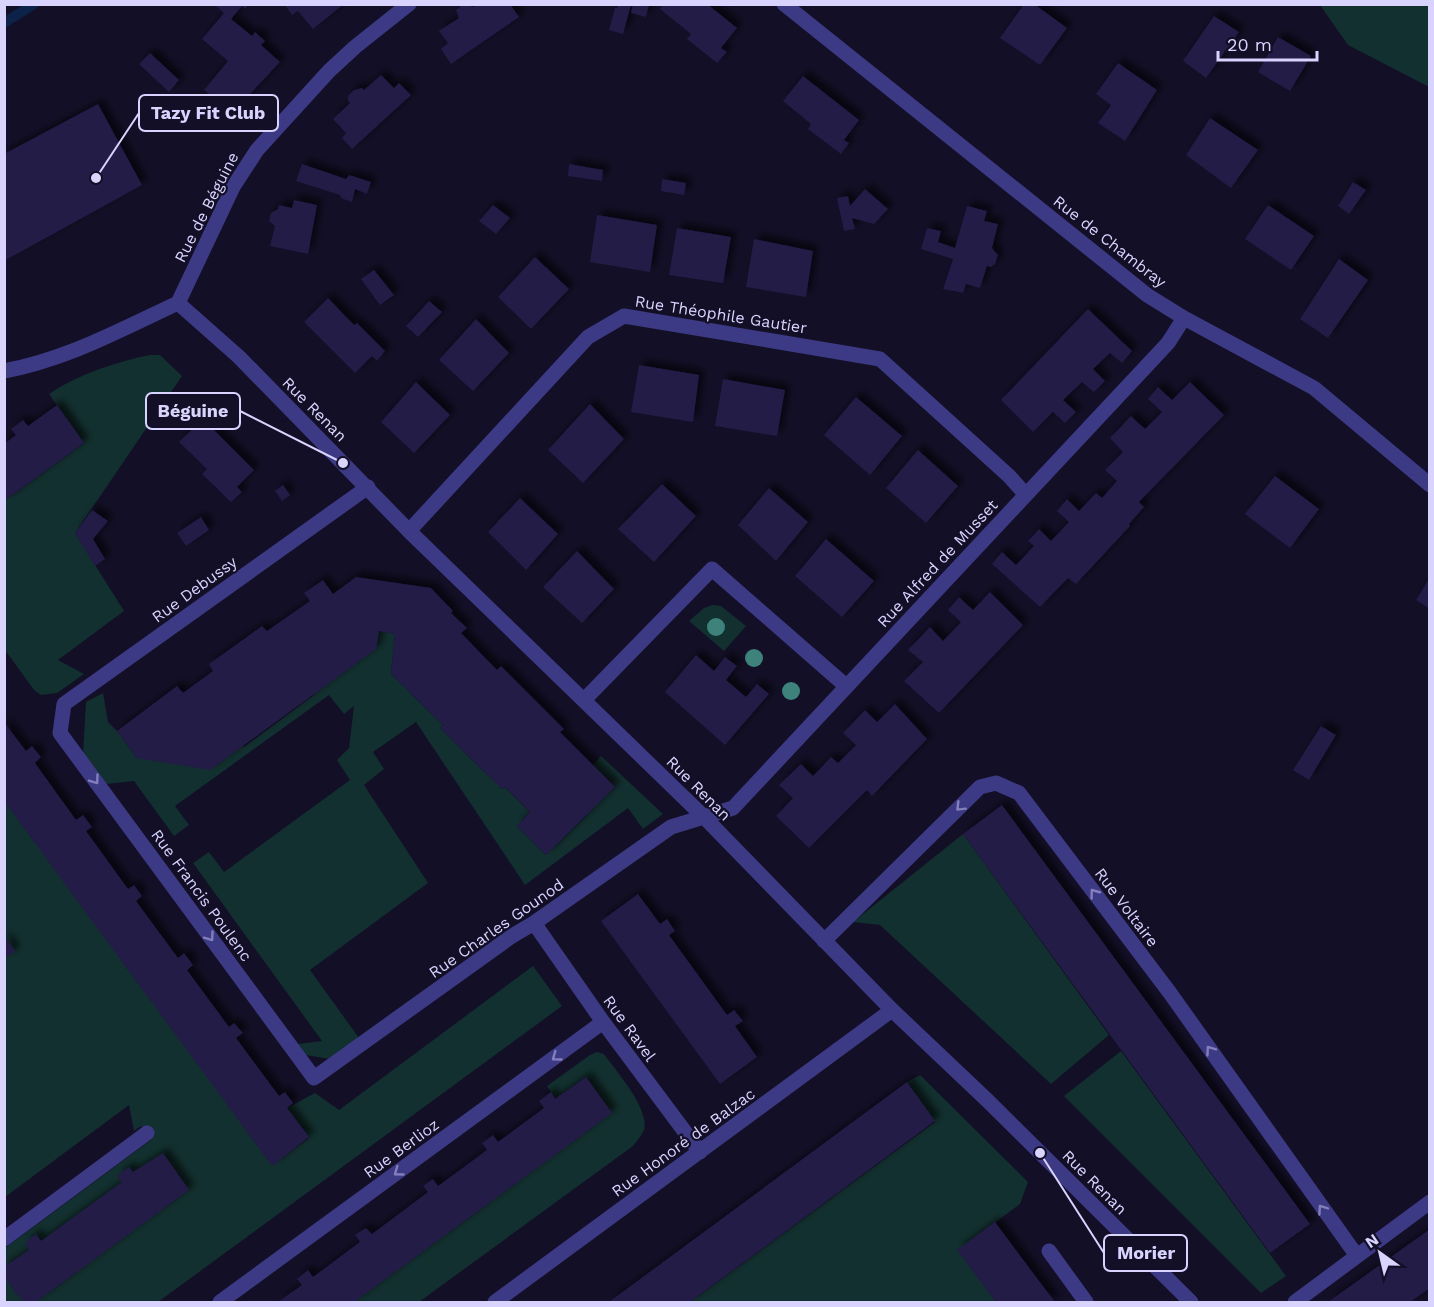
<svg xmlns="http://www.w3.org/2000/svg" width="1434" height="1307" font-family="'Work Sans',sans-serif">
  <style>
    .green { fill: #12302f }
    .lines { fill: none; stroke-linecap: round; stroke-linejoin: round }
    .stream { stroke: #0c2248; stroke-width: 10 }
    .building { fill: #241b47; filter: url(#shadow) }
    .street { stroke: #3d3a85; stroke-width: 15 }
    .tree { fill: #3d827b }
    .oneway { stroke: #837fbc }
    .labels { text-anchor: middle; stroke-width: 4.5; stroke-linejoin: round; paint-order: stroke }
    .street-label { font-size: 16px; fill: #d9d4ff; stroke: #130f26 }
    .leader { fill: none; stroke: #d9d4ff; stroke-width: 2 }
    .callout-dot { fill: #d9d4ff; stroke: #130f26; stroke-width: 2 }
    .callout { fill: #130f26; stroke: #d9d4ff; stroke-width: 2 }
    .callout-label { font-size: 18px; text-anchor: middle; font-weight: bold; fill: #d9d4ff }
  </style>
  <defs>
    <filter id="shadow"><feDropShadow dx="5.5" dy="-5.5" stdDeviation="3" flood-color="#0009"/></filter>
  </defs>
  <rect width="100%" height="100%" fill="#130f26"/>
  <!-- green -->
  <path class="green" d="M1320,5h109v82l-81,-42z
    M150,355h10l22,21 -107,157 49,78 -66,49 26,14 -27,19 -16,2 -7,-5 -29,-40 -1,-149 80,-58 -35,-49c29,-20 67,-32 101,-39z
    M713,605l8,1 25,20 -22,25 -35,-30 15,-13z
    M379,631l16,3 -4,40 52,51 -3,3 62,61 3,-2 25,25 -13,14 29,29 69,-68 -22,-22 8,-9 62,58 -20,15 -15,-21 -103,77 -109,-163 -43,30 11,17 -20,16 64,98 -118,87 49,68 -29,21 -24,-4 -8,-11 24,-3 -129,-178 16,-11 15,20 126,-92 -13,-20 12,-12 5,-42 -10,8 -15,-19 -154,111 14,19 -15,11 -40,-55 -28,3 -23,-30 3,-52 17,-9 5,29 9,9 20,27 105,-13 2,2 70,-52 -1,-2z
    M4,800l268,365 37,-27 -22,-30 28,-15 24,17 194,-144 29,40 -404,296h-153v-54l146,-108 -10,-14 -7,5 -5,-26 -124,92z
    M963,834l146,201 -58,49 -171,-159 -27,-3z
    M1121,1051l165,225 -25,17 -197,-197z
    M597,1052l7,2c12,17 46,55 40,76 -3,6 -7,11 -11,16l-214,156h-66l258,-189 -25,-36 -31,22 -8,-13 43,-31z
    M920,1075l108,107 -8,22 -62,46 38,52h-306l245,-180 -28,-40z"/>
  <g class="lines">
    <!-- stream -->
    <path class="stream" d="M4,23l30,-19"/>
  </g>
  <!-- building -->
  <path class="building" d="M214,4h35l-4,5 -3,-3 -11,13 21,17 3,-4 10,9 -4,4 19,17 -45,48 -18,-16 -4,3 -9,-7 24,-29 -26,-22 22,-26z
    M284,4h60l-31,25 -15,-18 -6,4z
    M464,4l9,3 4,-3h33l9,13 -68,47 -10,-15 7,-6 -9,-12 20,-13 -3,-8z
    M633,4h16l-3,13 -15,-4z
    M663,4h44l30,24 -16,20 6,4 -10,11 -30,-24 4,-5 -31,-25z
    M1024,4h10l33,24 -27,37 -40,-27z
    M618,5h13l-8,29 -14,-4 6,-22h2z
    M1214,16l25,16 -33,46 -23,-17z
    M1278,37l33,19 -21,35 -32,-19z
    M150,53l29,27 -10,12 -30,-28z
    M1118,63l39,27 -32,51 -27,-18 13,-18 -15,-11z
    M381,75l13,13 5,-5 12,12 -59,54 -10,-11 4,-5 -13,-14 17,-16 -2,-2v-5l6,-6 8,-2 2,2z
    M803,76l56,44 -15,20 5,3 -8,11 -33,-25 3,-5 -28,-23z
    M98,104l44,81 -138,76v-107z
    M1210,118l48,32 -27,38 -45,-33z
    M302,164l44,15 3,-4 22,7 -4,12 -12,-5 -3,13 -11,-4 -1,-3 -44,-14z
    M569,164l34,6 -1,11 -34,-5z
    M662,179l24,4 -2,12 -23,-4z
    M1353,182l13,8 -17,24 -11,-8z
    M865,189l23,20 -14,15 -22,-6 3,11 -11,2 -7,-33 11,-2 2,10z
    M294,200l23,5 -9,49 -38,-8 5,-20 -6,-5 2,-8 7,-4 1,-4 13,3z
    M493,205l17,13 -14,16 -17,-13z
    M1268,205l46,31 -23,34 -46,-31z
    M967,206l20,5 -3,10 14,3 -6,24 6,7 -3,9 -4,3 -4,-1 -7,22 -14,-4 -3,9 -20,-4 10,-30 -32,-10 6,-21 14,3 -3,11 17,6z
    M597,215l60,10 -7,47 -60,-10z
    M677,228l54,9 -8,46 -54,-8z
    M754,239l59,12 -7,46 -60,-10z
    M535,257l34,32 -38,40 -33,-32z
    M1339,259l29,21 -40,58 -28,-19z
    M374,270l20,25 -14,10 -19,-26z
    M328,298l26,27 3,-2 28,28 -8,10 -5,-5 -17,17 -51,-51z
    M429,301l13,11 -24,25 -12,-11z
    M1088,309l44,42 -10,12 -12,-10 -17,16 12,12 -11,11 -12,-10 -19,18 13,12 -11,11 -12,-11 -20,20 -32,-32z
    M476,319l33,34 -36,38 -34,-31z
    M639,365l60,10 -6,47 -62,-10z
    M723,379l62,11 -8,46 -62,-10z
    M416,382l34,33 -36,38 -33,-31z
    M1190,382l34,33 -85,87 5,5 -15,17 1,2 -54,58 -8,-6 -28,29 -48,-43 10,-12 14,13 18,-19 -6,-5 11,-12 12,12 18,-19 -12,-11 10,-12 12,12 17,-18 6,5 15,-17 -12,-11 18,-18 -13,-14 21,-22 14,13 17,-17 -14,-13 10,-12 14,13z
    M856,397l46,39 -32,39 -46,-40z
    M590,404l34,35 -41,44 -35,-33z
    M57,405l27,38 -80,58v-57l12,-9 -5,-6 12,-9 5,6z
    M203,419l51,51 -17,17 5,5 -11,10 -29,-28 5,-5 -28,-27z
    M918,450l40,36 -32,37 -40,-35z
    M1275,476l44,33 -29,39 -45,-34z
    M662,484l34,32 -42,46 -36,-33z
    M283,485l7,10 -8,6 -7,-10z
    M769,488l39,34 -32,39 -38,-36z
    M520,498l38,36 -32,36 -38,-38z
    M92,510l16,11 -15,18 12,20 -10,7 -20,-33z
    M201,517l8,13 -23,16 -9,-13z
    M826,539l48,42 -32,36 -47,-41z
    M577,551l37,38 -32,34 -39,-36z
    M356,577l75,11 22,23 -2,2 16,15 -6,5 36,37 4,-4 63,63 -4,3 55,55 -69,68 -29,-29 13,-14 -25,-25 -3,2 -62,-61 3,-3 -52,-51 4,-40 -16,-3 -3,18 -166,121 -73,-12 -20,-27 60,-45 6,7 30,-22 -4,-7 53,-38 5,5 43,-30 -6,-8 19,-13 10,14z
    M1430,577v32l-14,-9z
    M990,592l33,33 -84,88 -35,-32 19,-19 -15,-12 22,-23 13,14 18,-19 -13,-12 11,-13 14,13z
    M696,655l18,16 11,-14 12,9 -11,14 20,17 11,-13 12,10 -44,51 -60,-53z
    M895,704l32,35 -55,57 -5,-6 -58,58 -33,-32 17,-18 -14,-13 22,-21 12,12 18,-19 7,6 18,-18 -13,-12 22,-23 12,12z
    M4,722l22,29 6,-5 9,11 -6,6 41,57 7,-5 9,12 -6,4 42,58 6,-4 8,11 -6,5 42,57 6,-5 9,12 -6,5 42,57 5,-4 9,10 -7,5 43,58 6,-4 8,11 -6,5 22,29 -37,29 -268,-365z
    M1321,726l15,9 -27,45 -16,-10z
    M1002,805l308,419 -40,29 -307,-419z
    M638,894l22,30 7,-5 8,12 -6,4 58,80 7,-5 9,11 -8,5 22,31 -37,27 -119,-163z
    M4,936l11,15 -11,8z
    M586,1077l26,36 -258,189h-76l24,-17 -5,-6 11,-9 5,7 47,-35 -5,-7 11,-7 6,6 56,-42 -5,-6 10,-7 5,7 49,-36 -5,-7 11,-8 5,7 46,-34 -5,-7 12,-9 4,7z
    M907,1082l28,39 -245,181h-81z
    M163,1153l26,37 -153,112h-13l-19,-25v-10l25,-17 -4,-7 11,-9 5,7 81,-59 -5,-6 12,-9 4,5z
    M995,1222l41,55 19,25h-59l-39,-52z
    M1430,1229v59l-20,14h-82z"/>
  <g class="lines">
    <!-- street -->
    <path class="street" d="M784,4l363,291 37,23 130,70 116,97
      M178,303l61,54 170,174 295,286 188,193 96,91 203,201
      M4,371c62,-11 118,-42 174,-68l55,-116 24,-37 72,-79 26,-24 54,-43
      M368,487l-304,217 -4,29 254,345 198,-142 22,-13 137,-96 62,-19 435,-465 16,-25
      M409,531l179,-194 36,-21 256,43 129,117 17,19
      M584,700l128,-131 134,117
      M534,923l69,99 97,130
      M824,941l156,-154 16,-4 23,10 151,200 187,263
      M4,1239l143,-106
      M1049,1251l37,51
      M220,1302l383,-280
      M495,1302l397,-292
      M1295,1302l135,-100"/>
  </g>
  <!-- trees -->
  <g class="tree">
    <circle cx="716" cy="627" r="9"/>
    <circle cx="754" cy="658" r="9"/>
    <circle cx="791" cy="691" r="9"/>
  </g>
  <!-- one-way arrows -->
  <defs><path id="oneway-chevron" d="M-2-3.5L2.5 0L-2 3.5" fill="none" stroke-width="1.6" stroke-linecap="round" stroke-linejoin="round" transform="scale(1.5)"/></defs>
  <g class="oneway">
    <use href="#oneway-chevron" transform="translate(95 780) rotate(54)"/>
    <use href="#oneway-chevron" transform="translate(960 807) rotate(135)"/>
    <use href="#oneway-chevron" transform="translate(1094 893) rotate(-127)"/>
    <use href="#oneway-chevron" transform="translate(210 937) rotate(54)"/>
    <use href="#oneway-chevron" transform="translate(1210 1050) rotate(-125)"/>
    <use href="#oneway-chevron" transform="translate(556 1057) rotate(144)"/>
    <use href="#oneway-chevron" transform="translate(398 1172) rotate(144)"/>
    <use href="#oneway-chevron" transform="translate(1322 1209) rotate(-125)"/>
  </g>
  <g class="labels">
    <!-- street labels -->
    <g class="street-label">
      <text transform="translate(206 207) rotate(-63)" y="6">Rue de Béguine</text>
      <text transform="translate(1110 241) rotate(38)" y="6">Rue de Chambray</text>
      <text transform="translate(721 314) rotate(9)" y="6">Rue Théophile Gautier</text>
      <text transform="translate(315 409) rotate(45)" y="6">Rue Renan</text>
      <text transform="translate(937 563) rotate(-47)" y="6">Rue Alfred de Musset</text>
      <text transform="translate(194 589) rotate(-36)" y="6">Rue Debussy</text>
      <text transform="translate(699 788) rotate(45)" y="6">Rue Renan</text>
      <text transform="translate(202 895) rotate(54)" y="6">Rue Francis Poulenc</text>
      <text transform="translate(1127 907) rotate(53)" y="6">Rue Voltaire</text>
      <text transform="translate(496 928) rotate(-35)" y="6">Rue Charles Gounod</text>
      <text transform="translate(630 1028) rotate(54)" y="6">Rue Ravel</text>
      <text transform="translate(683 1142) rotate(-36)" y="6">Rue Honoré de Balzac</text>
      <text transform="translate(401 1148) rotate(-36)" y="6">Rue Berlioz</text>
      <text transform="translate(1095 1182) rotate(45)" y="6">Rue Renan</text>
    </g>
  </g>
  <!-- callouts -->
  <path class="leader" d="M96 178L139 113M343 463L240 411M1040 1153L1104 1253"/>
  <g class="callout-dot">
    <circle cx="96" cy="178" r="6"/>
    <circle cx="343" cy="463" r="6"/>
    <circle cx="1040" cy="1153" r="6"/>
  </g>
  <g class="callout">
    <rect x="139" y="95" width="139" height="36" rx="6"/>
    <rect x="146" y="393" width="94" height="36" rx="6"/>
    <rect x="1104" y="1235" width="83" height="36" rx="6"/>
  </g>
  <g class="callout-label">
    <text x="208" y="119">Tazy Fit Club</text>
    <text x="193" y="417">Béguine</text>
    <text x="1146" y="1259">Morier</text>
  </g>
  <!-- border -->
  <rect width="1434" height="1307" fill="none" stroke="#d9d4ff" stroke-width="12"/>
  <!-- north arrow -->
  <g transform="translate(1380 1253) rotate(326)" stroke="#130f26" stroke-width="4.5" paint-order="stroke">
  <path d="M0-4.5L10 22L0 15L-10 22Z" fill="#d9d4ff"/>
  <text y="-9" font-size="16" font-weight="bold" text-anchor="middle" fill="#d9d4ff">N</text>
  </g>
  <!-- scale -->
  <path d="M1218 51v9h99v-9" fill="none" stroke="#d9d4ff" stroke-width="3"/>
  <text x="1227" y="51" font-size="18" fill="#d9d4ff" stroke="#130f26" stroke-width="4.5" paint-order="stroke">20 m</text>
</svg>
